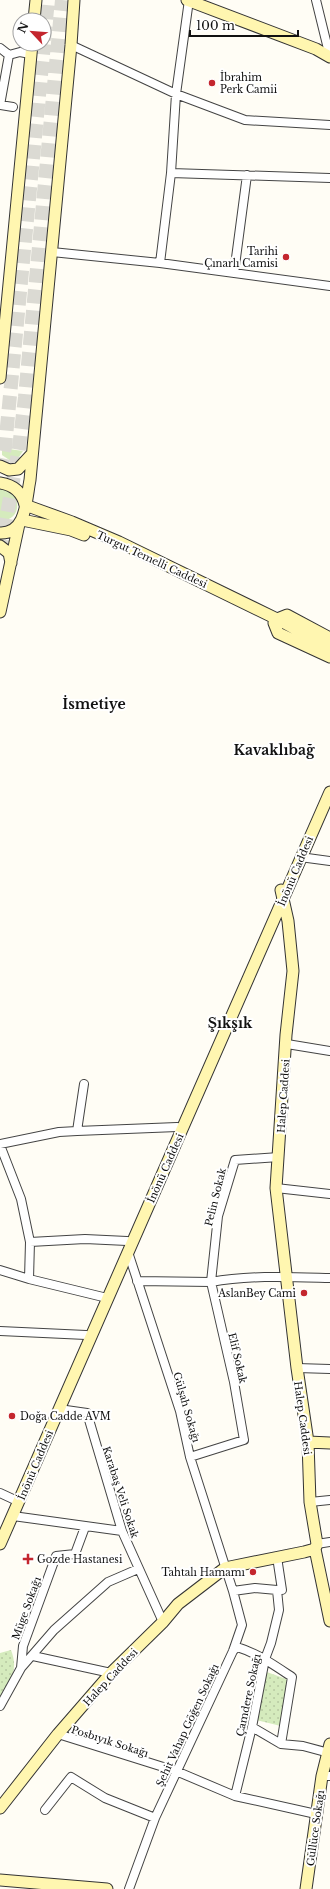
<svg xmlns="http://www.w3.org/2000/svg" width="330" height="1889" font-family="'Libre Baskerville',serif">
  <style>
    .grass { fill: #d5ebbd }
    .park { fill: url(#park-dots) }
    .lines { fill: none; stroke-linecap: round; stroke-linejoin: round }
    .highway-tunnel { stroke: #dbdad3; stroke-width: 14; stroke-dasharray: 14 7; stroke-linecap: butt }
    .street-casing { stroke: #444; stroke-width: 10 }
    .secondary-casing { stroke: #333; stroke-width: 13 }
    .street { stroke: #fff; stroke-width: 8 }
    .secondary { stroke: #fff6b0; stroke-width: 11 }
    .poi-dot { fill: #c4262e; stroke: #fff; stroke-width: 1.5 }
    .labels { text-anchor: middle; stroke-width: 4; stroke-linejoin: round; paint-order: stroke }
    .poi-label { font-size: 10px; fill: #111; stroke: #fff; text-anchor: start }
    .street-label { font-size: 10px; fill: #111; stroke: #fff }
    .district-label { font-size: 14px; font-weight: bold; fill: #111; stroke: #fff }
  </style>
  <defs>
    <pattern id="park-dots" width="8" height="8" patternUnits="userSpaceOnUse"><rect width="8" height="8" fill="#d5ebbd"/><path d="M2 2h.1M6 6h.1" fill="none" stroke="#b6c8a1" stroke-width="1.8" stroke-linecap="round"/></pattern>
  </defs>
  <rect width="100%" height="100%" fill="#fffdf5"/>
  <!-- grass -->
  <path class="grass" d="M2,448l21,3 -6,9 -6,1 -9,-6z
    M0,489c23,-1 23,34 0,31z"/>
  <!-- park -->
  <path class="park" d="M11,1650c8,20 -1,31 -11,48v-45z
    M264,1671l25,9 -8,46 -25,-6z"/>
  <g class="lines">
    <!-- highway-tunnel -->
    <path class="highway-tunnel" d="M44,40l4,-40
      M0,472l5,-25 39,-403
      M0,553l19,-105 6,-51 37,-397"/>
    <!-- street casing -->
    <g class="street-casing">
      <path id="street" d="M316,0l14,57
        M71,45l105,49 69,26 85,5
        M0,48l9,7 11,-3 10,2
        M0,105l9,-50
        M0,105l13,2
        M171,173l159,5
        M52,252l108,11 170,23
        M160,263l11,-90 5,-79 13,-94
        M234,273l13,-98
        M300,857l30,4
        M287,1044l43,7
        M84,1084l-7,47 100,-4
        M0,1144l59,-12 18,-1
        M0,1145l21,54 9,43 -1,37 74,18
        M276,1188l54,6
        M30,1242l55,-3 42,2
        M128,1252l52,159 10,46 43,134 9,34 -9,26 -78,167 -26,71
        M0,1270l29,9
        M137,1281l74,1c38,-7 80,-5 119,-4
        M0,1331l86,4
        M297,1368l33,1
        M59,1409l28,4 35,118 41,91
        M190,1457l54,-17 -10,-58 -23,-100 7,-66 17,-56 44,-3
        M0,1493l13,6
        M310,1502l20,-2
        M13,1516l109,15
        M317,1544l13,-2
        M233,1591l22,-3 22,2
        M233,1651l4,-4c20,6 37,18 55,30l-11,67
        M33,1656l78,17
        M21,1668l2,-22 33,-90 19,-2 10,-27
        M0,1706l21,-38 33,-38 54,-48 30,-13
        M252,1727l29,17 22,2 26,7
        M58,1734l118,37 59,25 81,18
        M322,1776h8
        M235,1796l17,-69 13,-68 6,-16 8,-33 -2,-20h5l-5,-33
        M45,1810l26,-33 34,21 50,20"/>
    </g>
    <!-- secondary casing -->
    <g class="secondary-casing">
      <path id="secondary" d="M187,0l129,49 14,8
        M34,20l2,-20
        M0,378l32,-334
        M0,466l9,4 9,-1 14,-15
        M0,483c13,2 22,9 25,22
        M25,505l47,17 47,20 158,77 53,29
        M22,520l49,10 13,5
        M0,533c27,1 26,-34 30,-53l41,-435 3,-45
        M0,546l9,7 2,10
        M0,612l19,-88
        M277,619l10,-4 43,23
        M274,623l4,10 52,24
        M308,1442l22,1
        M0,1544l330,-752
        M315,1549l15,72
        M0,1808l58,-74 53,-61 52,-51 15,-18 47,-36 79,-16 11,-3 2,-5 -7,-42 -2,-60 -11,-74 -21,-180 10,-153 7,-64 -5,-50 -7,-31
        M0,1880l107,9
        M306,1889l16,-113 8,-32"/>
    </g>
    <!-- street -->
    <use href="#street" class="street"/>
    <!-- secondary -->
    <use href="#secondary" class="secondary"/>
  </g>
  <!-- markers -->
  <g class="poi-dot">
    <circle cx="212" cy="83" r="4"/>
    <circle cx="286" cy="257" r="4"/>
    <circle cx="304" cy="1293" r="4"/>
    <circle cx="12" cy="1416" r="4"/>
    <path d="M26 1553h4v4h4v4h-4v4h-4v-4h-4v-4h4z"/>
    <circle cx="253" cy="1572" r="4"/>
  </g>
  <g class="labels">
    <!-- poi labels -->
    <g class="poi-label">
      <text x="220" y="81">İbrahim<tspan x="220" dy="12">Perk Camii</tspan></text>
      <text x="278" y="255" text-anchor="end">Tarihi<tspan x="278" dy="12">Çınarlı Camisi</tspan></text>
      <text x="296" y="1297" text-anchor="end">AslanBey Cami</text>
      <text x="20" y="1420">Doğa Cadde AVM</text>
      <text x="37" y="1563">Gozde Hastanesi</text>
      <text x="245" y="1576" text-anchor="end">Tahtalı Hamamı</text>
    </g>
    <!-- street labels -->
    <g class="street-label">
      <text transform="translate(152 559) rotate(25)" y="4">Turgut Temelli Caddesi</text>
      <text transform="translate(295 871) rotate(-67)" y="4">İnönü Caddesi</text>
      <text transform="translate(283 1096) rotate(-86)" y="4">Halep Caddesi</text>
      <text transform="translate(165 1168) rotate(-66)" y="4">İnönü Caddesi</text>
      <text transform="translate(215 1197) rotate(-76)" y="4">Pelin Sokak</text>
      <text transform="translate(238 1358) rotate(77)" y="4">Elif Sokak</text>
      <text transform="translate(187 1407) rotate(74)" y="4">Gülşah Sokağı</text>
      <text transform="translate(303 1418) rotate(82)" y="4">Halep Caddesi</text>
      <text transform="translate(35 1465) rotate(-67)" y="4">İnönü Caddesi</text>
      <text transform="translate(121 1492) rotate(72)" y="4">Karabaş Veli Sokak</text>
      <text transform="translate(26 1608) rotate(-70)" y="4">Müge Sokağı</text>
      <text transform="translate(110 1677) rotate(-47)" y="4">Halep Caddesi</text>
      <text transform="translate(248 1695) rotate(-78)" y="4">Çamdere Sokağı</text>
      <text transform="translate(187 1725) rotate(-65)" y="4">Şehit Vahap Göğen Sokağı</text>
      <text transform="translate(110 1741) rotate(18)" y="4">Posbıyık Sokağı</text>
      <text transform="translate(315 1828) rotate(-82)" y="4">Güllüce Sokağı</text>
    </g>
    <!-- district labels -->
    <g class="district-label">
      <text x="94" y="709">İsmetiye</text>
      <text x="274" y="755">Kavaklıbağ</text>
      <text x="230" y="1028">Şıkşık</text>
    </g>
  </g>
  <!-- north arrow -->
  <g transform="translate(32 32) rotate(296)"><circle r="19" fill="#ffffff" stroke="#a0a0a0"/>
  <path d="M0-3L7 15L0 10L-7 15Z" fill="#c4262e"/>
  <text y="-6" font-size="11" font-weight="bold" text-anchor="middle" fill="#111111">N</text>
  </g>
  <!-- scale -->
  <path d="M190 30v6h108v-6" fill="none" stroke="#111111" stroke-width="2"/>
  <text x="196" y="30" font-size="12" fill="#111111" stroke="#ffffff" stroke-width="3" paint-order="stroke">100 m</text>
</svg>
